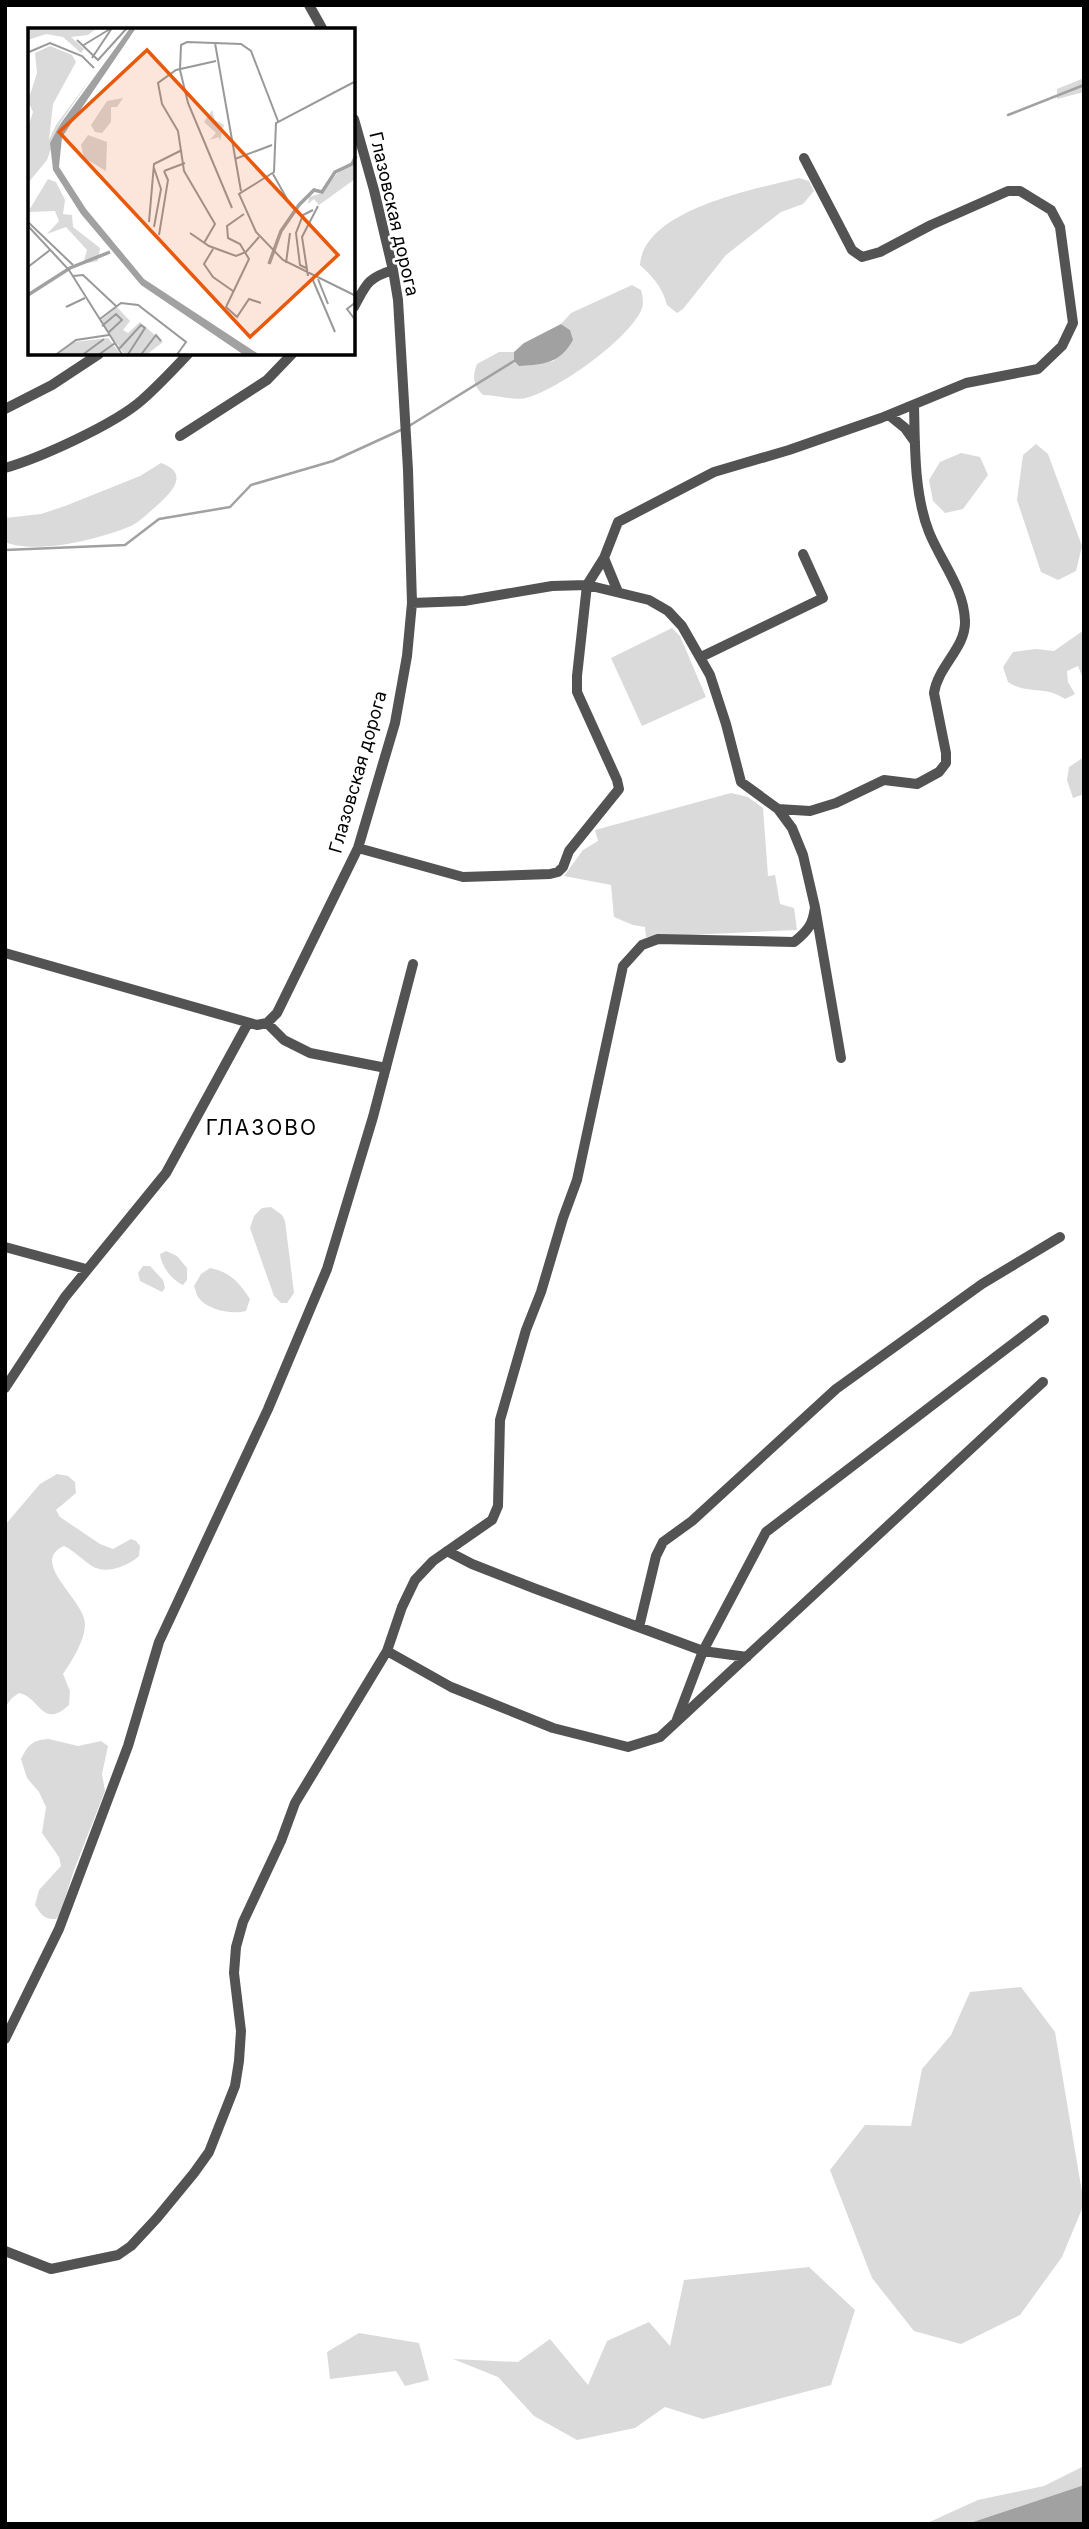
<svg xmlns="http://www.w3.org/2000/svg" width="1089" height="2529" font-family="Inter,sans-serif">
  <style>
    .green { fill: #dadada }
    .water { fill: #a1a1a1 }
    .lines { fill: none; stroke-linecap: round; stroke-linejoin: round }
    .stream { stroke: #a1a1a1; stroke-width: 2.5 }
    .minor { stroke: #535353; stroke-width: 10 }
    .labels { text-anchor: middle; stroke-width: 5; stroke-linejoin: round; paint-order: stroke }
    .street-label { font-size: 18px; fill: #000; stroke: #fff }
    .quarter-label { font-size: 21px; letter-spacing: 2px; fill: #000; stroke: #fff }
    .inset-river { fill: none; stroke: #a1a1a1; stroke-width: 3.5 }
    .inset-road { fill: none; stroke: #999; stroke-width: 2 }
    .view { fill: #e8590c; fill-opacity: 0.15; stroke: #e8590c; stroke-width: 3.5 }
    .inset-edge { fill: none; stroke: #000; stroke-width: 3.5 }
  </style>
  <rect width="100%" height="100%" fill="#fff"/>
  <!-- green -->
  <path class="green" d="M1084,78v14l-27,7v-10z
    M799,178l10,3 5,10 -11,13 -22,8 -55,43 -43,54 -6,4 -10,-8c-5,-18 -14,-28 -27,-40 4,-56 116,-76 159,-87z
    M632,285l9,5c2,7 3,14 0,21 -16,31 -82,78 -115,87 -12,3 -30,-3 -43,-3 -10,-10 -11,-17 -6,-31l22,-12h15v9l5,5 35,-5 16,-31 -9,-6 10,-11z
    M1036,444l12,10 34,92 -6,25 -18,9 -17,-8 -24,-72 6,-45z
    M961,453l19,4 8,18 -25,34 -18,4 -12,-12 -4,-21 11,-18z
    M161,463c32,11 7,33 -8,46 -7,6 -14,13 -22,17 -31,13 -94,29 -126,16v-24l36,-4 24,-8 75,-30z
    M672,628l8,8 26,61 -64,29 -31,-68z
    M1084,630v51l-6,-15 -11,5 1,11 7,12 -10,5c-20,-14 -38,-4 -57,-17l-5,-15 10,-15 23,-3 18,2z
    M1084,757v37l-11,4 -6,-18 2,-13z
    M731,793l17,4 15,11 5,68 7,-1 5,29 14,4 3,22 -151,7 -1,-10 -12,-2 -19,-8 -3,-32 -47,-9 19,-26 15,-9 -3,-11z
    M271,1207l11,8 3,6 9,72 -7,10h-6l-7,-7 -24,-68 4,-12 8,-8z
    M166,1251l11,5 10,12v12l-4,5c-11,-5 -22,-19 -23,-31z
    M143,1266h7l13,14 2,8 -3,4 -22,-11 -2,-8z
    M210,1268c20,4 29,14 40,31l-4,12c-14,4 -39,-1 -48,-14 -2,-3 -2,-7 -4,-11l7,-12z
    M57,1474l11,2 7,6 1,11 -20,17 4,7 40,27 13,5 18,-10 5,2 4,5 -1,10c-11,10 -33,19 -47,10 -10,-6 -17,-15 -28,-20 -36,16 21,54 21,78 0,16 -13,37 -22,50l7,17 -1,14c-27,25 -29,-8 -50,-12l-7,5 -7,9v-182l35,-41z
    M49,1739l29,7 23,-5 7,5 -6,28 3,17 -31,79 -14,44 -4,5c-12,1 -15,-5 -21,-14l4,-15 22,-24 -2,-9 -17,-24 4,-26 -7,-15 -12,-14 -6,-19c7,-14 11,-19 28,-20z
    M1021,1987l34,45 29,172 -22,53 -42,58 -59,29 -47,-13 -42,-53 -42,-108 35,-45 46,1 11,-57 29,-34 19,-43z
    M809,2267l46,43 -24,75 -128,34 -38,-12 -30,21 -58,12 -43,-24 -36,-39 -45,-18 65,3 32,-23 38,46 19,-44 42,-19 21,24 14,-66z
    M359,2333l60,10 10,37 -24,6 -9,-15 -66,8 -3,-27z
    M1084,2466v19l-117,39h-42l53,-24 66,-14z"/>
  <!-- water -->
  <path class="water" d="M561,324l9,6 3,10c-14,24 -28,24 -54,26l-5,-5v-9l10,-9z
    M1084,2485v39h-117z"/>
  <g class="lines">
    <!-- stream -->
    <path class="stream" d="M1008,115l76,-30
      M409,426l105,-65
      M5,550l120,-5 34,-26 71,-12 21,-22 82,-24 70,-32"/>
    <!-- minor -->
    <path class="minor" d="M309,5l14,25
      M354,307c12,-22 13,-29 39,-37
      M5,409l47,-24 47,-31
      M889,415l16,13 10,14
      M180,436l87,-56 25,-26
      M5,468c35,-10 110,-44 137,-68 16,-14 31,-30 46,-46
      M604,558l14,34
      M412,603l52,-2 88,-15 35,-1 62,15 19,11 14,15 28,49 16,49 15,58 37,27 14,19 11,27 12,52 26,151
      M701,657l122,-59 -20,-44
      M778,809l32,2 26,-8 48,-23 33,4 22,-12 7,-9v-10l-12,-60c4,-27 32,-45 31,-72 -1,-33 -24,-59 -36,-89 -15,-38 -14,-86 -15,-127
      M358,848l105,29 87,-3 8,-2 5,-5 6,-16 50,-62 -2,-9 -40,-88v-16l10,-91 17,-27 14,-36 96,-50 75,-22 92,-32 85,-35 72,-14 24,-23 11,-23 -13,-96 -9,-17 -31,-19h-12l-77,34 -51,27 -18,5 -10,-7 -48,-92
      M5,953l252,72 10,-2 10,-10 81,-165 37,-125 12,-67 5,-53 -4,-133 -10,-170 -5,-30 -19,-80 -20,-71
      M267,1023l17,17 26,13 76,15
      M5,1247l81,22
      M5,1388l60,-91 101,-124 82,-150
      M447,1551l25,13 64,25 167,62 44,6
      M639,1627l17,-71 7,-14 29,-21 144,-132 146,-105 78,-47
      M387,1651l64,36 102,41 75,19 32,-10 383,-355
      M676,1722l27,-71 63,-119 278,-212
      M5,2039l54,-110 69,-183 31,-104 109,-233 59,-140 46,-152 40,-153
      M5,2251l46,18 67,-14 13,-9 26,-28 37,-45 15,-21 26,-66 4,-25 2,-30 -7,-58 2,-26 7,-25 38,-81 14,-38 92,-152 15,-44 13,-27 18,-19 59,-41 6,-14 2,-86 26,-90 15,-38 22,-74 14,-38 46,-214 19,-21 16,-6 136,3c14,-11 19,-18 21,-35"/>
  </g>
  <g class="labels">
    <!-- street labels -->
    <g class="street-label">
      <text transform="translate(394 214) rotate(77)" y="6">Глазовская дорога</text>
      <text transform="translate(358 772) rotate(-74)" y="6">Глазовская дорога</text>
    </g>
    <!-- quarter labels -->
    <g class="quarter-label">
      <text x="262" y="1135">ГЛАЗОВО</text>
    </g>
  </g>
  <!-- overview -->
  <g transform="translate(28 28)">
    <rect width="327" height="327" fill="#fff"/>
    <path d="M0,0h69l-9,7 -17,2 13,12 -3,4 -18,-16 -17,-3 -18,6zM22,18l22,9 4,7 -23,42 -4,36 7,-15 35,-47 -31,45 -13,37 -19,23v-55l5,-16 -5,-11 9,-28 -2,-20zM95,70l-6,9h-6v15l-9,11 -7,-1 -4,-7 16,-24zM184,82l3,10 9,5 -4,16 -1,-4 -9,3 6,-7 -12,-11zM60,107l19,7 -1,29 -22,-13 -3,-13zM327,134v17l-36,26 -5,-6 -6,5 1,-7 13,-4 16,-21zM20,151l8,3 9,18 -2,14 9,1 1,12 27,21 -2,13 -15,3 4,-14 -21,-23 -19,7 12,-13 -4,-10 -27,1zM89,279l13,14 -7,9 5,3 12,-11 23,20 -17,13h-21l-25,-34zM80,310l14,18h-66l18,-14z" fill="#dadada"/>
    <path d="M102,0h6l-74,109 -3,30 27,42 58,70 116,76h-16l-103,-70 -60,-71 -28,-44 -3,-27 11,-20z" fill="#a1a1a1"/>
    <path class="inset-river" d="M241,236l12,-33 18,-26 15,-15 8,2 13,-20 17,-8 4,-8M0,267l42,-27 40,-16"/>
    <path class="inset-road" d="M49,12l21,20 29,-32M187,15l26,148M54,18l28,-17M1,24l21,-9 32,13 12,12M64,30l20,-30M152,42l1,-25 6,-3 54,2 10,7 27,70M152,42l8,33 44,105M328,53l-80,42 -2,49 -35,22 17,38 27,28 73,36M207,131l37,-14M136,143l21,-8M245,146l14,25M216,186l-17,12 1,12 12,6 9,15 -23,48 11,10 12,-18 12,4M0,194l45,43M121,194l5,-58 28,-14M0,198l41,44 54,86M126,199l7,-38 -7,-21M162,205l19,13 27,10 10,-4 13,-15M131,207l9,-55 -4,-9M176,215l11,-19 -31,-53 -6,-40 -16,-27 -4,-21 18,-13 40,-9M185,221l-9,15 9,13 20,14M258,235l4,-30M0,239l22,-17M278,240l-6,-3 -4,-32 7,-18 10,-5M45,248l10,-1 33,31M280,248l-6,-39 16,-31M284,250l23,54M290,251l10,25M328,274l-9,7 9,12M38,279l19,-9M72,291l21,-16 17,2 48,37 -10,14M74,298l14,-12 6,6 -13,12M91,321l22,-24 4,3 -18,28M26,328l22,-16 33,-5M53,328l23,-17M69,328l18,-13M112,328l16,-21 5,6"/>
    <path class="view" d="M119,22l191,205 -88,82 -191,-205z"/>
    <rect width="327" height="327" class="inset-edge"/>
  </g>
  <!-- border -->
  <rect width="1089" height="2529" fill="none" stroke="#000000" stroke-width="14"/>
</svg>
